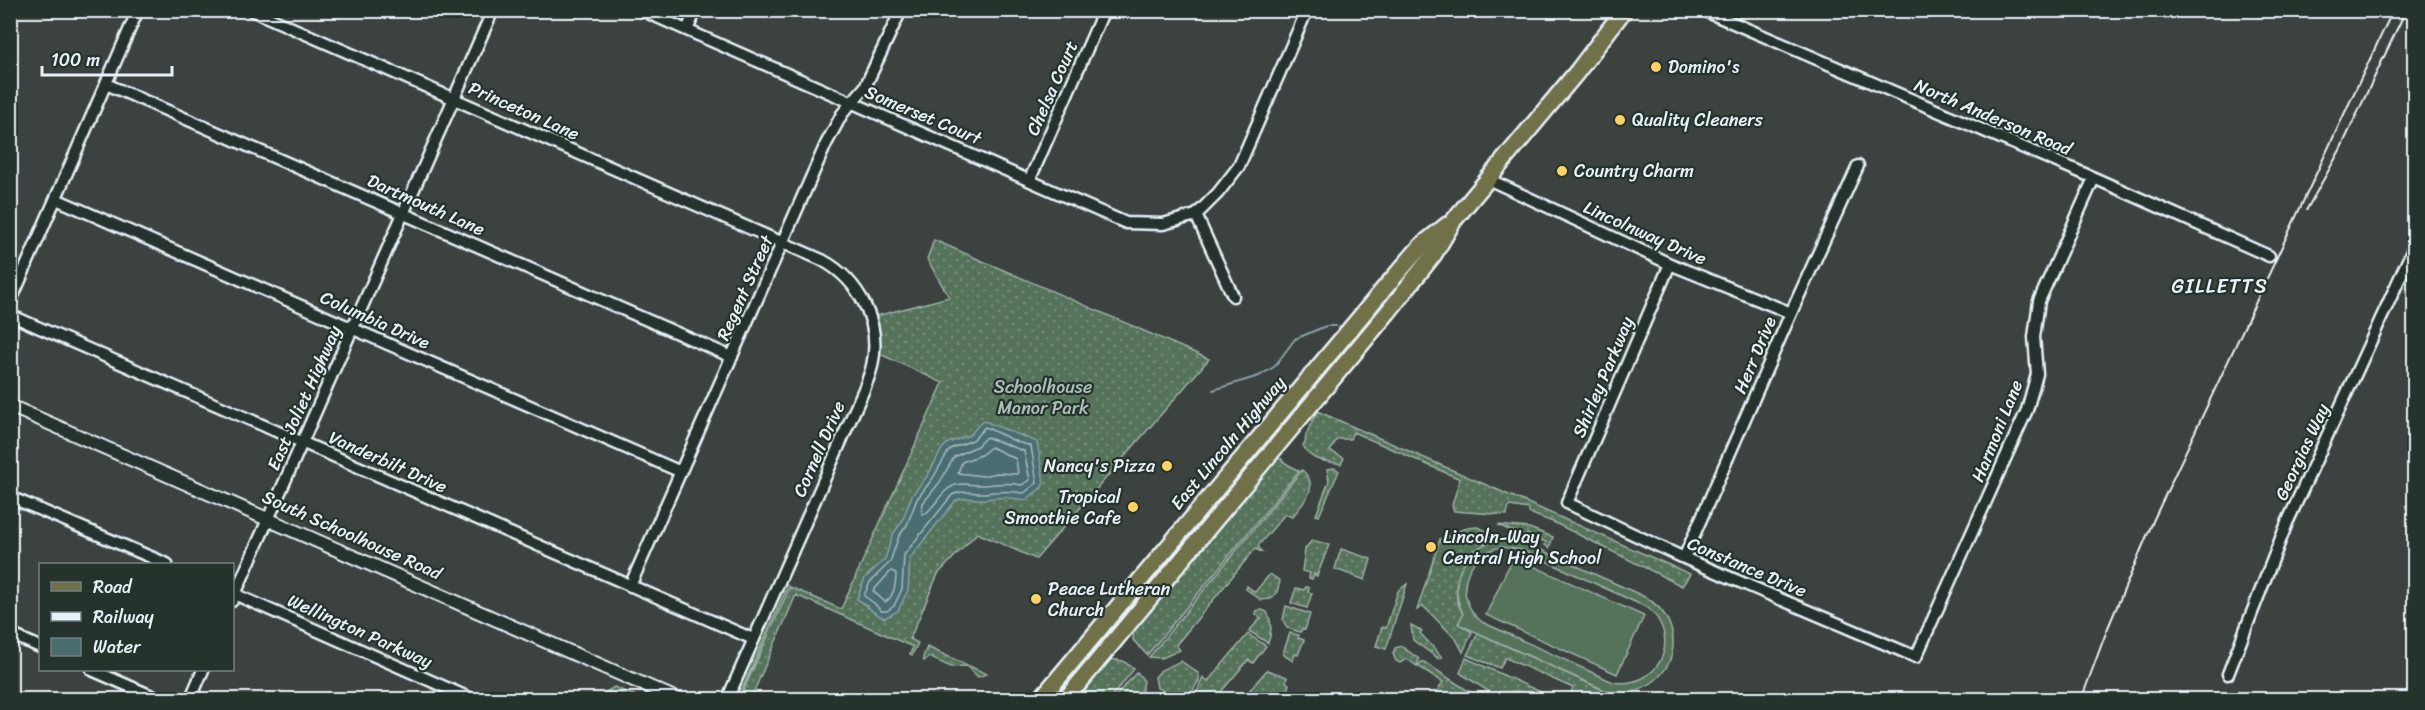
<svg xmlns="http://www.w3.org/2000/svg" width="2425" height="710" font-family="Sriracha,sans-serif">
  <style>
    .grass { fill: url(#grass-dots); stroke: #9eb2a9; stroke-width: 1.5 }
    .garden { fill: #55735a; stroke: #9eb2a9; stroke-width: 1.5; fill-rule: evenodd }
    .water { fill: #4a6d70; stroke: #89a2a6; stroke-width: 1.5 }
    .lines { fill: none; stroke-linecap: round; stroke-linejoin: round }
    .shore { stroke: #a9bcc2; stroke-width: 1.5 }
    .stream { stroke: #89a2a6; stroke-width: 2 }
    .minor-casing { stroke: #e8f1f8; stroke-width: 15 }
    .tertiary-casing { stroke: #e8f1f8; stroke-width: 16 }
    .primary-casing { stroke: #e8f1f8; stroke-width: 20 }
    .minor { stroke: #26332d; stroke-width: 10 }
    .tertiary { stroke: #26332d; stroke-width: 12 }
    .primary { stroke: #70704a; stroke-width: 15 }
    .rail { stroke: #e8f1f8; stroke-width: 2 }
    .poi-dot { fill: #ffd166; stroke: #26332d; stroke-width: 2 }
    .labels { text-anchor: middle; stroke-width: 4.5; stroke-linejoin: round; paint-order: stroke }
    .poi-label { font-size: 18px; fill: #e8f1f8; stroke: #26332d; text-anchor: start }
    .street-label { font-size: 18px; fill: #e8f1f8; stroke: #26332d }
    .park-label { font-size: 18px; fill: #adbfb9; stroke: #26332d }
    .neighbourhood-label { font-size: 20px; letter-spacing: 1.5px; fill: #e8f1f8; stroke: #26332d }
  </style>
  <defs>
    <pattern id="grass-dots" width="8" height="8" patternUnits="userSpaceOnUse" patternTransform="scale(1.5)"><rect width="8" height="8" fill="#55735a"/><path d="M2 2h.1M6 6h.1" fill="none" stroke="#768e7b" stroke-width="1.8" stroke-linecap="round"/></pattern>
  </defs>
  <rect width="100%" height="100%" fill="#3c423f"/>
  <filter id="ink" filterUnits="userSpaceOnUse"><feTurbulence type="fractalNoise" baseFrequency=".0167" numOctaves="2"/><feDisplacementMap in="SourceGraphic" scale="12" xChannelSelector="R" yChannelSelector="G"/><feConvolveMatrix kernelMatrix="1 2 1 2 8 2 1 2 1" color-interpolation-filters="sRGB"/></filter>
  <g filter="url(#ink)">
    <!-- grass -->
    <path class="grass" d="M934,240l275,119 -173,200 -59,-26 -39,41 -28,65 8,4 -6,12 -2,-1 3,-7 -117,-52 -41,94 -2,10 -14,1 51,-113 51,22 102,-226 -63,-29 -1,-22 -3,-16 73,-19 -22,-38z
      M1317,411l373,163 -8,12 -129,-64 -24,-9v-4l-20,-3 -2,9 -53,-4 -2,-6 8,-26 -107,-47 -3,7h-13l-7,12 14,7 -3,6c-16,-4 -30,-1 -38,-19l2,-1 1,-9z
      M1276,459h6v2l17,10 -152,184 -14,-15 1,-14 137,-164z
      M1335,468l4,3 -20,45 -3,-1 13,-34 -2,-12z
      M1302,470c19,17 2,32 -10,47l-7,-3 -27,32 4,6 -7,-3 -79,96 4,5 -18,8 -13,-1z
      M1498,525l31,3 24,9 -4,11 -4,-3 1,-3 -19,-8 -2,3z
      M1477,527l15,6 -36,51 1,17 6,13 -4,10 13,8 -9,20 -7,-13 -33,-33 -6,4 23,-71 6,-4 5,2c6,-8 16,-9 26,-10z
      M1312,540l17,5 -12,31 -3,-2 -2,5 -3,-1 1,-5 -8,-2 3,-22z
      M1178,544l2,2 -34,46 -72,86 -2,-1 36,-50z
      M1341,549l30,10 -6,21 -30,-11z
      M1270,574l10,7 -3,11 -6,7 -10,1 -15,-11 1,-3 8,6z
      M784,584l4,2 -50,113 -5,1z
      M1407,584l-21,65 -10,-3 6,-19 4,1 12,-37z
      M1306,587l3,1 -1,4 4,1 -5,15 -16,-5 5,-15 8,2z
      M1286,606l24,8 -5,16 -3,-1 -2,3 -13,-4 -4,-8z
      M1262,610l5,2c5,9 5,22 1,31l-19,-12 12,-13 -5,-4v-3z
      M1411,625l11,6 -2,2 22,24 -3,2 -26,-19z
      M1290,633l9,2 -1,3 6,2 -6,15 -3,-1 -2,7 -8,-5 -2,-3z
      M1478,633l145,66h-55l5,-11 -65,-29 -3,-1 -5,10 -33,-13z
      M1248,634l18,12 -13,17 -5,-3 -33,39h-21l9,-22 5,4z
      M1401,646l18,13 -2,7 -10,-7 -7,4 -4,-2 -3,-7 2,-6z
      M927,647l60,27 -9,3 -12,-11 -15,1 -22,-10 -5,4 -1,-4z
      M1466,658l79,36 -2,5 -13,-6 -13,-2 -26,2 -31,-20z
      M1111,659l12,2 11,8 -24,30 -38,1 33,-39z
      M1181,661l18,13v6l-8,14 -7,2 -2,3h-18l-1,-9 -6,-2 -2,-11 6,-7z
      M1421,662h3l49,32 -3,5h-24l-10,-6 7,-11 -25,-16z
      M1267,670l20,7 -1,5 3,2 -4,14 -43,1z
      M1137,672l7,9 -4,18h-27z
      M614,687l29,12h-49z"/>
    <!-- garden -->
    <path class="garden" d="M1501,539l25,4 119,54c42,24 36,82 -12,94l-4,8h-5l-166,-75 5,-10c-17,-34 2,-69 38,-75zM1501,547l21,3 126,58c35,30 11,82 -35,74l-131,-60c-30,-24 -18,-68 19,-75z
      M1513,557l131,59 -27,58 -131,-59z"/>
    <!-- water -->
    <path class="water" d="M984,421l53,21 7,40 -2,5 -16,13c-19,-3 -22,-3 -40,-1 -11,1 -20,-3 -30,1l-46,58 -2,32 -10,21 -13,7c-11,-3 -18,-13 -28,-19l8,-21 20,-19 8,-25 9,-12 10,-27 16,-20 14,-26 6,-6 22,-8 10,-12z"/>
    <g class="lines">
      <!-- shore -->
      <path class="shore" d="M985,427l32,15 14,4 6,37 -13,10c-17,-2 -22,-2 -39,0 -12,1 -21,-4 -33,2l-48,60 -2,34 -8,17 -7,5h-6l-7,-8 -10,-7 6,-14 20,-20 9,-26 8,-11 10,-26 16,-21 15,-26 4,-4 21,-8z
        M986,437l38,14 6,29 -8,5c-14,-3 -24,-1 -38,0 -13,1 -25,-5 -36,4 -9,7 -14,18 -23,25h-3l1,-11 17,-21 14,-25 23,-11z
        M991,447l25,12 2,15 -21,-1 -14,3 -25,-3 4,-11 19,-7z
        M891,571l5,2c0,11 -2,24 -11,29l-12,-11z"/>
      <!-- stream -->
      <path class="stream" d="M1732,13l2,-3
        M1213,390l46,-14 15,-9 21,-28 31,-13h10"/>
      <!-- minor casing -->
      <g class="minor-casing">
        <path id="minor" d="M251,10l571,250c37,20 60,63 50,106 -3,13 -9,26 -15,39l-130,295
          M641,10l485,213 37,1 33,-9 22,-22 21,-27 68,-156
          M1703,10l391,168 175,78
          M687,30l9,-20
          M106,84l626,273
          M1030,179l74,-169
          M1488,179l182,85 121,49
          M56,199l625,273
          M1196,215l37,81
          M1670,264l-103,239 117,55 232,99 111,-247 10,-36 -3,-37 5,-36 55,-123
          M10,303l128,-293
          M10,315l743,324
          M10,497l157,67
          M1684,558l107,-245 67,-147
          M630,586l196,-442 16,-30 23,-27 36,-77
          M232,593l242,107
          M232,601l261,-591
          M10,634l30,13
          M92,670l69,30
          M2228,674l59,-151 127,-276
          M190,700l13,-30"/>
      </g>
      <!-- tertiary casing -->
      <g class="tertiary-casing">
        <path id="tertiary" d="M10,406l669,294"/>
      </g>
      <!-- primary casing -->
      <g class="primary-casing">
        <path id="primary" d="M1040,700l343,-410 39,-45 25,-20
          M1065,700l323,-388 46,-58 20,-34 123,-148 47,-62"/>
      </g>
      <!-- minor -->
      <use href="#minor" class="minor"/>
      <!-- tertiary -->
      <use href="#tertiary" class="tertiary"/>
      <!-- primary -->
      <use href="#primary" class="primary"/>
      <!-- rail -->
      <path class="rail" d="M2307,209l33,-59 66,-140
        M2081,700l26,-70 47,-111 239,-509"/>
    </g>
  </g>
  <!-- markers -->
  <g class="poi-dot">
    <circle cx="1656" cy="67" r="6"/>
    <circle cx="1620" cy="120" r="6"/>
    <circle cx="1562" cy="171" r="6"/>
    <circle cx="1167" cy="466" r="6"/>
    <circle cx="1133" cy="507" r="6"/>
    <circle cx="1431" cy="547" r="6"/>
    <circle cx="1036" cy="599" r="6"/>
  </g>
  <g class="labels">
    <!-- poi labels -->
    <g class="poi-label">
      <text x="1668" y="73">Domino's</text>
      <text x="1632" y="126">Quality Cleaners</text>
      <text x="1574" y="177">Country Charm</text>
      <text x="1155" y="472" text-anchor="end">Nancy's Pizza</text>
      <text x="1121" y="503" text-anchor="end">Tropical<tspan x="1121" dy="21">Smoothie Cafe</tspan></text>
      <text x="1443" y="543">Lincoln-Way<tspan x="1443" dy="21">Central High School</tspan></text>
      <text x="1048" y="595">Peace Lutheran<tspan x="1048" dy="21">Church</tspan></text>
    </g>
    <!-- street labels -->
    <g class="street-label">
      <text transform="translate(1052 88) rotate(-66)" y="6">Chelsa Court</text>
      <text transform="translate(524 111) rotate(24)" y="6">Princeton Lane</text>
      <text transform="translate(923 115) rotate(23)" y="6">Somerset Court</text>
      <text transform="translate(1993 117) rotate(23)" y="6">North Anderson Road</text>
      <text transform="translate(426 205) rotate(24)" y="6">Dartmouth Lane</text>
      <text transform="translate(1645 233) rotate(24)" y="6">Lincolnway Drive</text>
      <text transform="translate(745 288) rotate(-66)" y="6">Regent Street</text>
      <text transform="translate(375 320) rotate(24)" y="6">Columbia Drive</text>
      <text transform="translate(1755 355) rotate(-67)" y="6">Herr Drive</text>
      <text transform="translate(1603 377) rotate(-67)" y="6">Shirley Parkway</text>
      <text transform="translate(304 398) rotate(-66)" y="6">East Joliet Highway</text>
      <text transform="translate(1997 431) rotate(-68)" y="6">Harmoni Lane</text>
      <text transform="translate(1228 443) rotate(-50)" y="6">East Lincoln Highway</text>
      <text transform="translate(819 449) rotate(-66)" y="6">Cornell Drive</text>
      <text transform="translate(2302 452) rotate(-65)" y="6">Georgias Way</text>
      <text transform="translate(388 462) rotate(24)" y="6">Vanderbilt Drive</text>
      <text transform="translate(352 535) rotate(24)" y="6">South Schoolhouse Road</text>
      <text transform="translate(1747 567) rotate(23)" y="6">Constance Drive</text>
      <text transform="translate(360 631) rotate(24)" y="6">Wellington Parkway</text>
    </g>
    <!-- park labels -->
    <g class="park-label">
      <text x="1043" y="393">Schoolhouse<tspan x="1043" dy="21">Manor Park</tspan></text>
    </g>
    <!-- neighbourhood labels -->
    <g class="neighbourhood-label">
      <text x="2220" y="293">GILLETTS</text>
    </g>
  </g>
  <!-- margin -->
  <rect width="2425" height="710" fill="none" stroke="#26332d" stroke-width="36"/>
  <rect x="18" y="18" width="2389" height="674" fill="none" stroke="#e8f1f8" stroke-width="2" filter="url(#ink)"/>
  <!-- legend -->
  <rect x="39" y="563" width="195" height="108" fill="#26332d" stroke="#747f7e" stroke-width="1.5"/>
  <rect x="51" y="582" width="30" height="9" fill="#70704a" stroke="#747f7e" stroke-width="1.5"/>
  <text x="93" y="593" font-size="18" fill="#e8f1f8">Road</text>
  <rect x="51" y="612" width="30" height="9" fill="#e8f1f8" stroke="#747f7e" stroke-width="1.5"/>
  <text x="93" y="623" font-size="18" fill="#e8f1f8">Railway</text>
  <rect x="51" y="638" width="30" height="18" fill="#4a6d70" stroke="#747f7e" stroke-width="1.5"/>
  <text x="93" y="653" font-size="18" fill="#e8f1f8">Water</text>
  <!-- scale -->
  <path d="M42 66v9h130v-9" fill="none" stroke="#e8f1f8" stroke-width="3"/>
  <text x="51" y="66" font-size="18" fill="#e8f1f8" stroke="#26332d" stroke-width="4.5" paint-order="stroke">100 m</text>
</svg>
